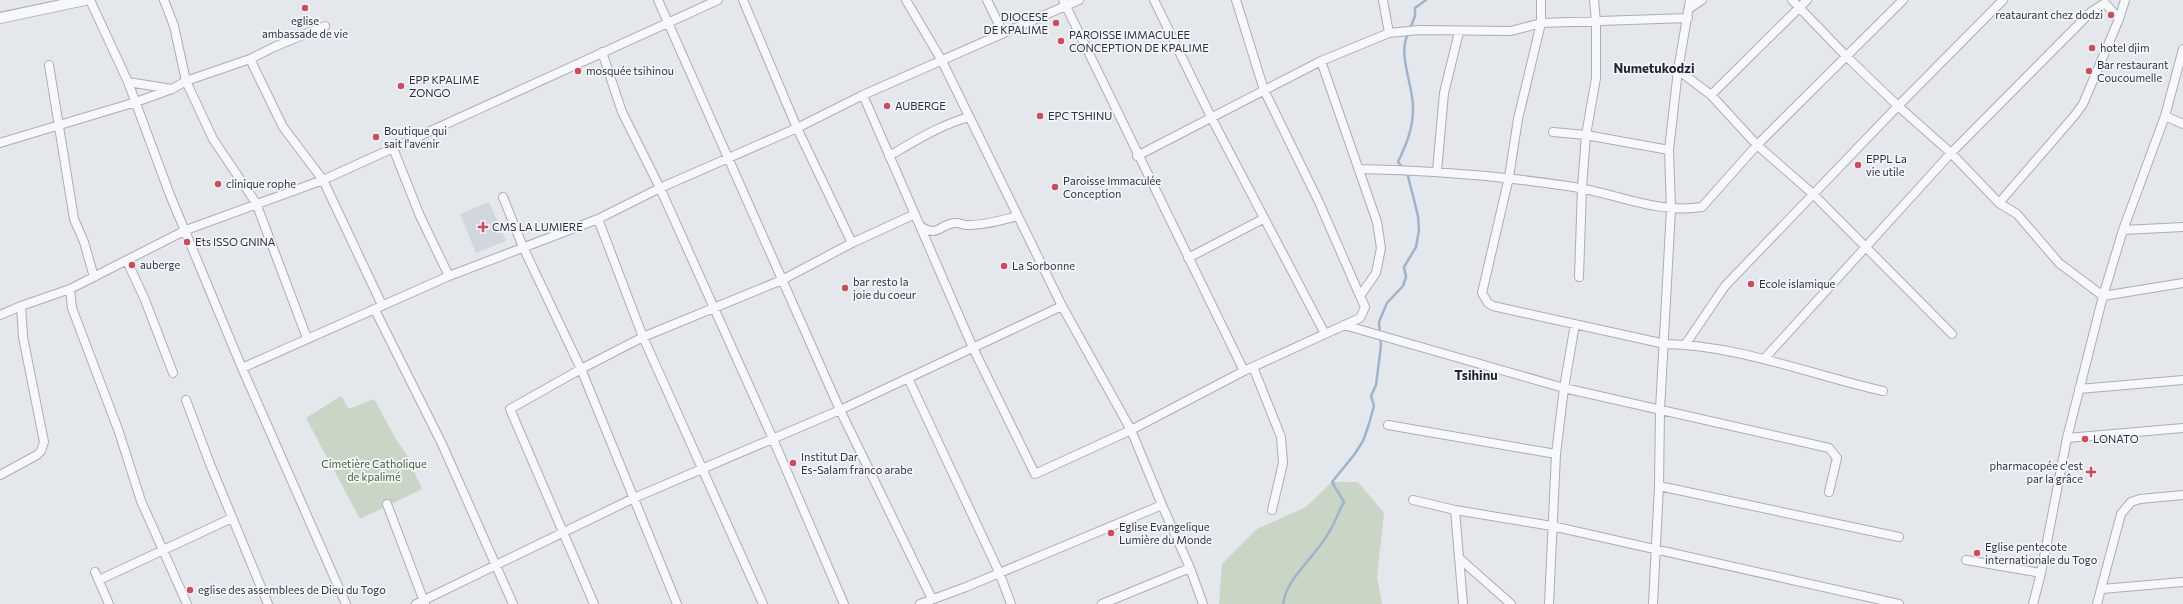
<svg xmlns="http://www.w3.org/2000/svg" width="2183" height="604" font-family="Commissioner,sans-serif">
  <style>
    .built { fill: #d2d6de }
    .green { fill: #c9d6c5 }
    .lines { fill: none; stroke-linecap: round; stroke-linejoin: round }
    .stream { stroke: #9fb4cc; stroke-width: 2.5 }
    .minor-casing { stroke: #a9aeb7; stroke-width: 10 }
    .tertiary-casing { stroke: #a9aeb7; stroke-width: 12 }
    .minor { stroke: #f7f8fa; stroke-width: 8 }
    .tertiary { stroke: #f7f8fa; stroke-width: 10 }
    .poi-dot { fill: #d1495b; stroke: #f4f6f9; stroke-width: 1.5 }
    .labels { text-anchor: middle; stroke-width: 3.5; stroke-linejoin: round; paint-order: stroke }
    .poi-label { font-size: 11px; fill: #2b3445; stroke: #f4f6f9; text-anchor: start }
    .park-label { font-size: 11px; fill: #3f6138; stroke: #f4f6f9 }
    .quarter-label { font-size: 13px; font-weight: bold; fill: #1d2536; stroke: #f4f6f9 }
  </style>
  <rect width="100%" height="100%" fill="#e4e7ec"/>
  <!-- built -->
  <path class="built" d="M489,202l17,39 -30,12 -16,-39z"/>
  <!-- green -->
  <path class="green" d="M341,396l8,13 25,-10 23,42 8,11 17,37 -62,30 -54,-101z
    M1332,482h26l26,31 -7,64 5,27h-163l3,-40 35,-35 49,-22z"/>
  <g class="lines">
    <!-- stream -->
    <path class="stream" d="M1410,29l5,-13v-8l11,-8
      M1403,168l-5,-6c8,-17 15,-33 15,-53 1,-22 -16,-55 -5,-75
      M1283,604c4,-28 33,-47 46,-72 6,-9 9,-20 15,-30l-12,-20 22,-27 9,-14 6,-17 5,-18 -3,-10 5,-11 5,-39 -2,-24 8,-19 16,-17 3,-9 -2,-10 12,-20 3,-17 -1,-14 -11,-44"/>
    <!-- minor casing -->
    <g class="minor-casing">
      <path id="minor" d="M90,0l38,82 42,113 72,173 104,236
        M164,0l10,26 12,55 27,58 43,64 51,135
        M658,0l182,410 92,189
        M743,0l54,128 55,115
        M906,0l36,61 120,245
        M987,0l16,33
        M1063,0l181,371
        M1154,0l57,117 114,217
        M1236,0l28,90 54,110 42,96
        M1541,0v23l-23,96 -9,58 -27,116 6,10 5,3 172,38c73,1 147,31 218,47
        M1792,0l54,56 52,50 53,47 48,50
        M2125,0l-6,19 -36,85 -8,11 -76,88 18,11 42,49 44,33 80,-13
        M1690,8l12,-8
        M1389,33l30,-3 92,1 30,-8 147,-5
        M602,52l20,60 38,76 113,251 71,165
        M250,59l33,68 40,53 59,125
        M49,65l25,154 10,23 10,35
        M1678,70l33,25 46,50 56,49 139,140
        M128,82l44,7
        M863,95l110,253 62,126 96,-44 113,-59 116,-53 5,-11 -5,-11 16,-23 5,-25 -4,-26 -56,-161
        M1711,95l96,-95
        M2165,116l18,8
        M1553,132l33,3 83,15
        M0,143l136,-41 36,-13 14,-8 64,-22 24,-12 51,-21
        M393,148l27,68 29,60
        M889,156c26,-15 51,-31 80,-39
        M1137,156l184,-95 68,-28 -6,-33
        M1359,169c73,1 143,7 215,18 43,7 84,27 128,20l55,-62 146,-145
        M1437,171l7,-78 15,-61
        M503,197l20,50 58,122 96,235
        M598,219l45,118 120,267
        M920,226c18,12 19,-1 34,-3 5,-1 10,3 15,2 17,0 33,-5 49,-9
        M2123,230l60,-3
        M1188,258l75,-39
        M127,261l18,39 28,73
        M1579,277l3,-89 4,-53 10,-57v-56l-2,-22
        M70,289l2,19 47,124 22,69 46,103
        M375,310l67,134 71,160
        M0,315l21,-9 49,-17 116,-59 137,-50 395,-180
        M1344,325l220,63 265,60 8,10 -8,34
        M1685,345l40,-59 173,-180 105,-106
        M1764,359l187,-206 140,-141 14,-9 14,16
        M1253,367l28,70 2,26 -11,47
        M242,368l207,-92 149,-57 62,-31 137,-60 66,-33 216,-95
        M908,378l91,194 12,32
        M2079,389l104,-9
        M186,400l24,64 58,140
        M1388,425l168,29
        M2067,438l116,-10
        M0,475l37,-20 4,-4 3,-9 -21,-105 -2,-31
        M1659,486l240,51
        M1413,500l42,10
        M387,504l38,100
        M1459,558l52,46
        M1966,560l75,13
        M95,572l14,32
        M99,580l133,-62
        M2102,589l81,-7
        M416,604l218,-106 206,-88 222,-104 69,124 31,75 28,63 13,36
        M594,604l-84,-195 71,-40 62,-32 139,-57 70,-37 63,-29
        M920,604l46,-17 196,-82
        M1102,604l88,-36
        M1463,604l-8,-94 97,16 347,78
        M1549,604l7,-150 8,-66 11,-64
        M1653,604l6,-118 1,-76 11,-201 -2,-59 9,-80 12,-70
        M2033,604l8,-31 26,-135 36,-142 20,-66 42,-114 18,-67
        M2097,604l24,-90 10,-12 9,-3 43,-4"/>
    </g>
    <!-- tertiary casing -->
    <g class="tertiary-casing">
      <path id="tertiary" d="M0,18l85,-18"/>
    </g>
    <!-- minor -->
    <use href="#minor" class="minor"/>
    <!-- tertiary -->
    <use href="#tertiary" class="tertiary"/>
  </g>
  <!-- markers -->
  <g class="poi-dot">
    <circle cx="305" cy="8" r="4"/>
    <circle cx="2111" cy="15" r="4"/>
    <circle cx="1056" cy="23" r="4"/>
    <circle cx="1061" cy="41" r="4"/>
    <circle cx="2092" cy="48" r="4"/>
    <circle cx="578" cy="71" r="4"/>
    <circle cx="2089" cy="71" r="4"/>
    <circle cx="401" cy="86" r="4"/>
    <circle cx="887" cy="106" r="4"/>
    <circle cx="1040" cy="116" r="4"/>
    <circle cx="376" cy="137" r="4"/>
    <circle cx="1858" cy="165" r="4"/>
    <circle cx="218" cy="184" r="4"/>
    <circle cx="1055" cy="187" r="4"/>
    <path d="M481 221h4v4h4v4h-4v4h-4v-4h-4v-4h4z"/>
    <circle cx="187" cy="242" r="4"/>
    <circle cx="132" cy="265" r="4"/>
    <circle cx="1004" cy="266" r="4"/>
    <circle cx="1751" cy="284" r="4"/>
    <circle cx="845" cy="288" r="4"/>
    <circle cx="2085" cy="439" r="4"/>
    <circle cx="793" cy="463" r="4"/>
    <path d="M2089 466h4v4h4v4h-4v4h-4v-4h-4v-4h4z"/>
    <circle cx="1111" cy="533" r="4"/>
    <circle cx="1977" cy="553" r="4"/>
    <circle cx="190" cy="590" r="4"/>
  </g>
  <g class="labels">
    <!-- poi labels -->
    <g class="poi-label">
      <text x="2103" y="19" text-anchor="end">reataurant chez dodzi</text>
      <text x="1048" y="21" text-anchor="end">DIOCESE<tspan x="1048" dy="13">DE KPALIME</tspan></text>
      <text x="305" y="25" text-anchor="middle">eglise<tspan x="305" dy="13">ambassade de vie</tspan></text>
      <text x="1069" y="39">PAROISSE IMMACULEE<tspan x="1069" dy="13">CONCEPTION DE KPALIME</tspan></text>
      <text x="2100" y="52">hotel djim</text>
      <text x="2097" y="69">Bar restaurant<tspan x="2097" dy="13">Coucoumelle</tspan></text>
      <text x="586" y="75">mosquée tsihinou</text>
      <text x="409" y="84">EPP KPALIME<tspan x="409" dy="13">ZONGO</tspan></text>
      <text x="895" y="110">AUBERGE</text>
      <text x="1048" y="120">EPC TSHINU</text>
      <text x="384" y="135">Boutique qui<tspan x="384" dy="13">sait l'avenir</tspan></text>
      <text x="1866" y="163">EPPL La<tspan x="1866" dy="13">vie utile</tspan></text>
      <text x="1063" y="185">Paroisse Immaculée<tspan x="1063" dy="13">Conception</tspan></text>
      <text x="226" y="188">clinique rophe</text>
      <text x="492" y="231">CMS LA LUMIERE</text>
      <text x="195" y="246">Ets ISSO GNINA</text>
      <text x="140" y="269">auberge</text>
      <text x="1012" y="270">La Sorbonne</text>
      <text x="853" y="286">bar resto la<tspan x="853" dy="13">joie du coeur</tspan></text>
      <text x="1759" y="288">Ecole islamique</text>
      <text x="2093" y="443">LONATO</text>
      <text x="801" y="461">Institut Dar<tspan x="801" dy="13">Es-Salam franco arabe</tspan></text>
      <text x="2083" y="470" text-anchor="end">pharmacopée c'est<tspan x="2083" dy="13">par la grâce</tspan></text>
      <text x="1119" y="531">Eglise Evangelique<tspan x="1119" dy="13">Lumière du Monde</tspan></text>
      <text x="1985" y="551">Eglise pentecote<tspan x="1985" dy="13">internationale du Togo</tspan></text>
      <text x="198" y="594">eglise des assemblees de Dieu du Togo</text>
    </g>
    <!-- park labels -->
    <g class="park-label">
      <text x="374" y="468">Cimetière Catholique<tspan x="374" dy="13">de kpalimé</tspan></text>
    </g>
    <!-- quarter labels -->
    <g class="quarter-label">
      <text x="1654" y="73">Numetukodzi</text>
      <text x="1476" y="380">Tsihinu</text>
    </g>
  </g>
</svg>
